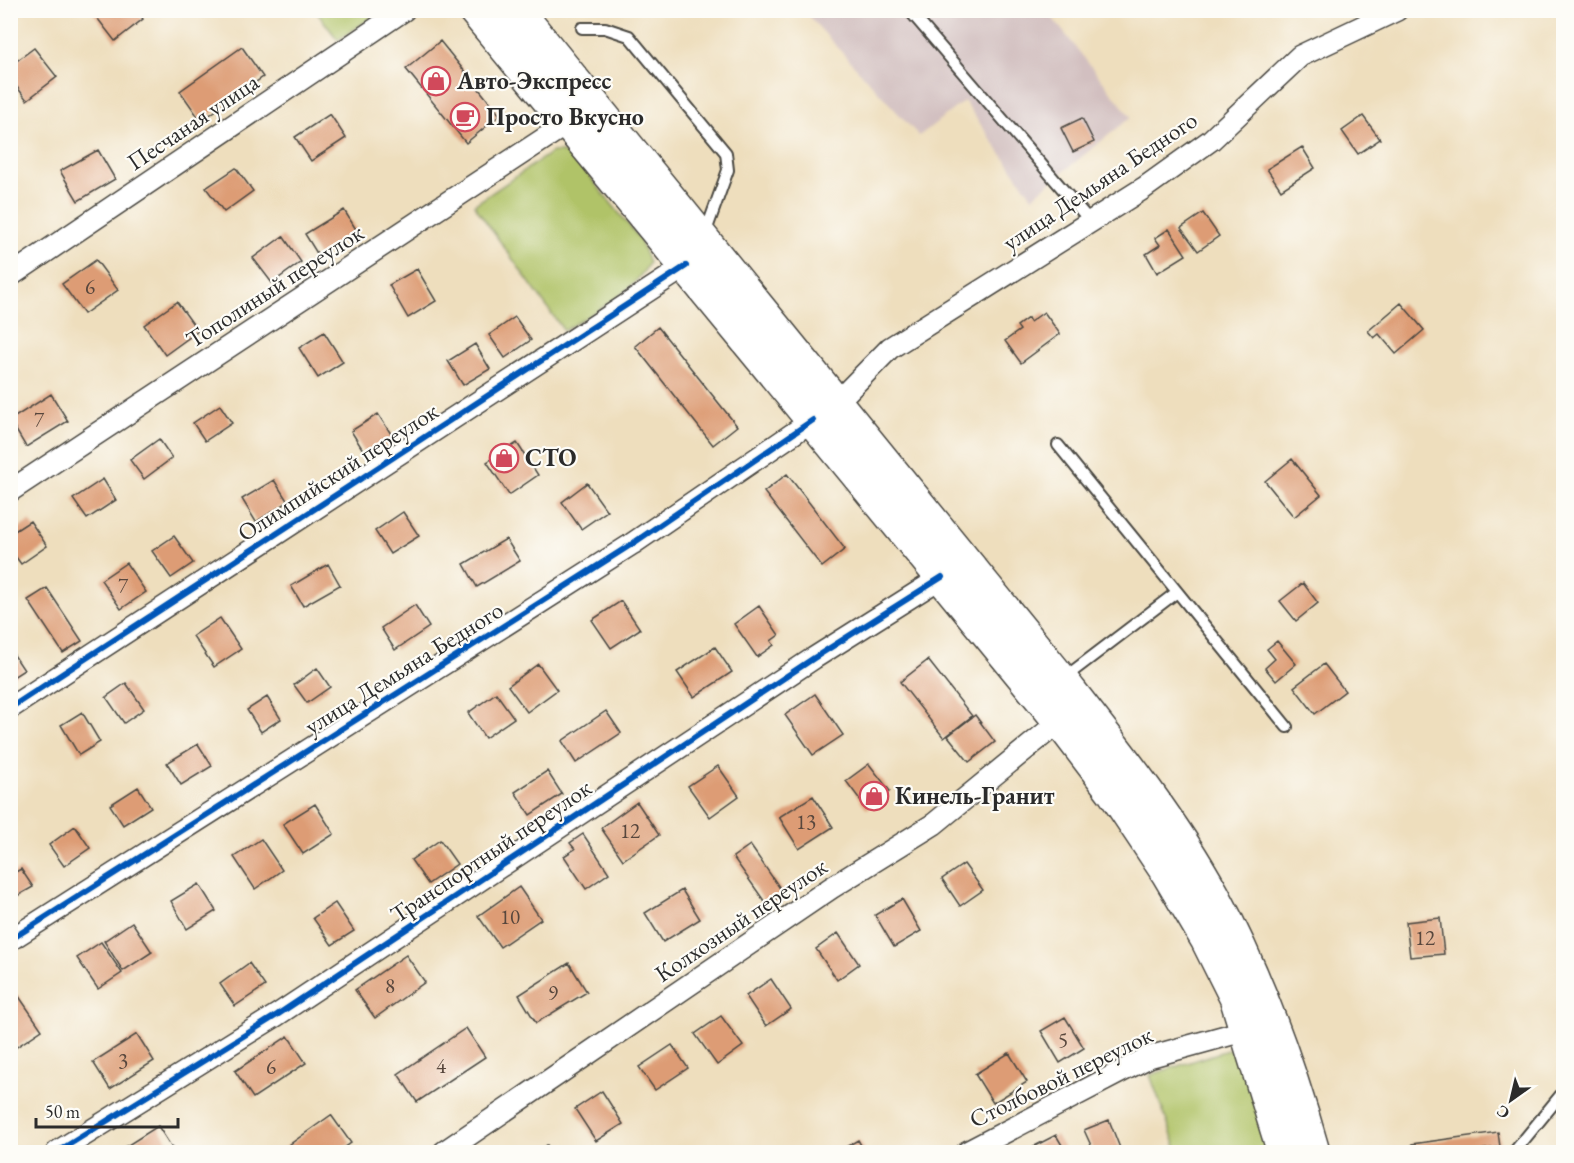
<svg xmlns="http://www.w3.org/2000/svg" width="1574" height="1163" font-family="'EB Garamond',serif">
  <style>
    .industrial { fill: #d2bfc0 }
    .green { fill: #b0c367; stroke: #6e7749; stroke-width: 1.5 }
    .building { fill: #dd9c74 }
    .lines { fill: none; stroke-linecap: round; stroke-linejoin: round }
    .service-casing { stroke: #484641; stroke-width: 14 }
    .minor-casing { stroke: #484641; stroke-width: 24 }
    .primary-casing { stroke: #484641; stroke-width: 36 }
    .service { stroke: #fff; stroke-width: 10 }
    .minor { stroke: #fff; stroke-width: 21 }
    .primary { stroke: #fff; stroke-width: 33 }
    .cycleway-casing { stroke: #fdfcf7; stroke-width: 10 }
    .cycleway { stroke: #0057b8; stroke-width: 6 }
    .labels { text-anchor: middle; stroke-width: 4.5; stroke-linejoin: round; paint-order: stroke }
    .number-label { font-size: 21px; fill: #58473d }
    .poi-label { font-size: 24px; font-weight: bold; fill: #2b2b2b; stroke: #fdfcf7; text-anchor: start }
    .street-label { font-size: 24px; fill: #2b2b2b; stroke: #fdfcf7 }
  </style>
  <rect width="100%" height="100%" fill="#fdfcf7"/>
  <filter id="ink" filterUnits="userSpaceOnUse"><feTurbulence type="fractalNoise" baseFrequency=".0167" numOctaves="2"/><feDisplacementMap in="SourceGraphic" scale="12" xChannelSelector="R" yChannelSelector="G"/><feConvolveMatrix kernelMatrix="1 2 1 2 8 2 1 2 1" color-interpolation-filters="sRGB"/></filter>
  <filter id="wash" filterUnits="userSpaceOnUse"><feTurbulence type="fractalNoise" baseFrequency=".008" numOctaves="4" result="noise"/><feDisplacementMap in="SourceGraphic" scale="24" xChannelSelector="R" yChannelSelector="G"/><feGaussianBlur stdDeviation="1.35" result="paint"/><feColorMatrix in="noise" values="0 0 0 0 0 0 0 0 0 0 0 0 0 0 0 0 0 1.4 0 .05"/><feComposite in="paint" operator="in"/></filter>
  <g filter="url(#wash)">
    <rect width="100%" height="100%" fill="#eedebd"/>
    <!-- industrial -->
    <path class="industrial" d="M804,11h243l84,106 -99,80 -68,-96 -45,35z"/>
    <!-- green -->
    <path class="green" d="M316,11h65l-43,29z
      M552,152h11l19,15 57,71 10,25c-16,31 -57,49 -85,68l-90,-126z
      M1246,1044l30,108h-98l-28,-77z"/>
    <g id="blocks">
      <!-- building -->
      <path class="building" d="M91,10h46l6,9 -28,22z
        M440,41l60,74 -34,28 -60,-74z
        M242,47l21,30 -62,44 -21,-30z
        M34,48l23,29 -30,23 -17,-22v-12z
        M330,114l16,24 -35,23 -16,-24z
        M1363,116l17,23 -22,15 -16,-23z
        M1082,118l12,24 -21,10 -12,-24z
        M1302,147l13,21 -34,22 -14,-21z
        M98,150l17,29 -37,22 -18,-30z
        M236,168l17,23 -29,21 -18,-24z
        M344,210l13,21 -39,24 -13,-21z
        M1203,213l16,23 -21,15 -17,-23z
        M1169,229l17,26 -29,18 -11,-19 14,-9 -5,-7z
        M283,236l18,26 -29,21 -19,-25z
        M96,260l22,30 -34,24 -22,-30z
        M417,269l19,32 -28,17 -19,-33z
        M177,302l21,29 -33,24 -21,-30z
        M1401,303l23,27 -28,24 -17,-20 -5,4 -6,-7z
        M1044,312l16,22 -39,29 -16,-22 15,-11 -3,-4 11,-8 2,4z
        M515,317l16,23 -26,18 -16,-23z
        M658,327l79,99 -24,19 -78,-99z
        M324,332l19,30 -25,16 -19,-30z
        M475,344l15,25 -27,16 -15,-24z
        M51,394l17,27 -42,26 -16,-27z
        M220,405l12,18 -27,18 -12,-18z
        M378,414l17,26 -27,18 -17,-27z
        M159,439l13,19 -28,21 -14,-19z
        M517,443l21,32 -29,20 -22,-33z
        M1292,459l29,36 -27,22 -29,-36z
        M787,474l58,75 -23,18 -58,-75z
        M103,479l13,21 -29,19 -14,-20z
        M274,480l14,22 -32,20 -14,-23z
        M587,483l20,28 -26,18 -19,-27z
        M403,512l16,24 -29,18 -15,-23z
        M30,521l17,25 -26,18 -11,-15v-15z
        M174,536l19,27 -22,15 -19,-27z
        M506,539l14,22 -43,26 -13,-23z
        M126,563l20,29 -25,17 -20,-29z
        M328,564l12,21 -37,21 -12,-20z
        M1303,583l15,20 -22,18 -16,-20z
        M47,588l35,53 -19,12 -35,-53z
        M621,601l19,28 -29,19 -19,-28z
        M415,605l14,22 -34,23 -14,-22z
        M759,606l20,29 -8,6 3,4 -17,12 -23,-33z
        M220,618l21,31 -27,18 -21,-31z
        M1277,641l19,23 -20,17 -11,-13 10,-9 -8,-10z
        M715,647l17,25 -38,25 -17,-25z
        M10,649l14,21 -14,9z
        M928,660l44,56 -28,22 -44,-56z
        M538,664l19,26 -30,22 -19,-26z
        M1324,664l21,27 -30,23 -21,-27z
        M317,668l13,19 -23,16 -13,-18z
        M126,683l18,26 -20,14 -18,-26z
        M496,693l18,25 -29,20 -17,-25z
        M815,694l28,41 -30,20 -28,-40z
        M267,697l14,22 -20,13 -14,-22z
        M606,711l15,22 -45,30 -14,-22z
        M82,712l18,30 -21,13 -18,-30z
        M975,715l20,27 -26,20 -21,-26z
        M198,744l14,22 -31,19 -14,-22z
        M869,764l21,27 -23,18 -21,-28z
        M718,766l21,30 -29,21 -22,-31z
        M547,771l15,23 -32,21 -15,-23z
        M138,787l13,20 -28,18 -13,-20z
        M813,796l20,31 -34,22 -20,-32z
        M637,802l22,33 -36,25 -22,-32z
        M315,804l19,30 -31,20 -20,-30z
        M75,826l15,22 -26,18 -15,-21z
        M583,834l26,39 -23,16 -22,-33 11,-7 -5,-6z
        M261,839l21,31 -27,19 -21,-32z
        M440,840l17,24 -29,20 -17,-24z
        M750,845l34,49 -17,11 -34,-48z
        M964,864l19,26 -23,16 -18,-27z
        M21,869l12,18 -23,13v-25z
        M199,884l17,27 -29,18 -16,-28z
        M519,887l22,32 -41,28 -22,-31z
        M682,890l18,29 -37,23 -18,-29z
        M902,899l19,32 -27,16 -19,-32z
        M335,903l19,28 -22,14 -19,-27z
        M1440,918l4,36 -34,3 -4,-35z
        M132,922l20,30 -29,19 -19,-30z
        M838,933l21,31 -22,16 -21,-31z
        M101,942l21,31 -24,16 -21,-31z
        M406,955l19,27 -50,36 -20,-28z
        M249,963l16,23 -30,20 -15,-22z
        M569,963l18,29 -51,31 -17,-28z
        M771,979l20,30 -25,17 -20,-30z
        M18,995l24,35 -27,18 -5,-6v-42z
        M721,1016l22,30 -26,19 -22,-31z
        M1065,1017l19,31 -24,15 -19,-32z
        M466,1028l19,29 -68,45 -19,-28z
        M137,1034l17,27 -44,28 -17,-27z
        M288,1036l18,27 -53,35 -18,-27z
        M672,1045l16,23 -33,22 -16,-23z
        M1009,1053l18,29 -34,21 -18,-29z
        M602,1091l21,33 -27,17 -21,-32z
        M331,1115l20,28 -13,9h-59z
        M1109,1120l11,28 -10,4h-16l-10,-22z
        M158,1126l16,25 -53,1 -1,-2z
        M1498,1132l2,15 -21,3 1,2h-67l-1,-8z
        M1056,1135l10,17h-43z
        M858,1140l7,12h-28z
        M547,1145l5,7h-18z"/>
    </g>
  </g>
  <g filter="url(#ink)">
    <use href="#blocks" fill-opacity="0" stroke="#484641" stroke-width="1.5"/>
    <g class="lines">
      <!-- service casing -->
      <g class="service-casing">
        <path id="service" d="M909,10l181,211
          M582,28h23l24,8 97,117 2,17 -23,64
          M1058,445l229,282
          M1064,678l113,-86
          M1514,1152l50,-61"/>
      </g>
      <!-- minor casing -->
      <g class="minor-casing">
        <path id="minor" d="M10,276l394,-266
          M836,403l54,-55 254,-160 67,-48 89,-84 97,-46
          M10,491l558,-368
          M10,708l676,-442
          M10,940l622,-396 181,-124
          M57,1152l220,-137 537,-357 128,-81
          M444,1152l387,-264 103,-64 126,-103
          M967,1152l182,-95 98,-27"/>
      </g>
      <!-- primary casing -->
      <g class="primary-casing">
        <path id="primary" d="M475,10l467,567 118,144 54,71 54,81 39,66 29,58 48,155
          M516,10l545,670c54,69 110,139 152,215 44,82 75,168 100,257"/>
      </g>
      <!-- service -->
      <use href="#service" class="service"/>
      <!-- minor -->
      <use href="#minor" class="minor"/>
      <!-- primary -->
      <use href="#primary" class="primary"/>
      <!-- cycleway casing -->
      <g class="cycleway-casing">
        <path id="cycleway" d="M10,708l676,-442
          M10,940l622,-396 181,-124
          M57,1152l220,-137 537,-357 128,-81"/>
      </g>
      <!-- cycleway -->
      <use href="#cycleway" class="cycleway"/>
    </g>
  </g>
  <!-- icons -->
  <defs>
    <g id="shop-ring" transform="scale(1.5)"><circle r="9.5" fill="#fdfcf7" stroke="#d1495b" stroke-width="1.5"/><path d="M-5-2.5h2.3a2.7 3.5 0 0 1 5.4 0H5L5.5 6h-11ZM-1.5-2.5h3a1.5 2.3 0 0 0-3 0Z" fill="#d1495b"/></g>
    <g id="cafe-ring" transform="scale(1.5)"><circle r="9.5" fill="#fdfcf7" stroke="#d1495b" stroke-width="1.5"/><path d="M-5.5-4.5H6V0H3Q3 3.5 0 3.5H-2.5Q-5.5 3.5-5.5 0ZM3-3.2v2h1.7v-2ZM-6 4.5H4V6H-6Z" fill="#d1495b"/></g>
  </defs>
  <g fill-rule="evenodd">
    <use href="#shop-ring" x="436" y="81"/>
    <use href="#cafe-ring" x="465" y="117"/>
    <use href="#shop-ring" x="504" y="458"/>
    <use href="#shop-ring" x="874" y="796"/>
  </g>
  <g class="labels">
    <!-- number labels -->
    <g class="number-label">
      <text x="90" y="294">6</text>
      <text x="39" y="427">7</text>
      <text x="123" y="593">7</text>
      <text x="806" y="829">13</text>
      <text x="630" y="838">12</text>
      <text x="510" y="924">10</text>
      <text x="1425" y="945">12</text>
      <text x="390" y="993">8</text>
      <text x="553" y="1000">9</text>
      <text x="1063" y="1047">5</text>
      <text x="123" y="1068">3</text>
      <text x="441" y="1073">4</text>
      <text x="271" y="1074">6</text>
    </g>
    <!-- poi labels -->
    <g class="poi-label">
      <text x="457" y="89">Авто-Экспресс</text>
      <text x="486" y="125">Просто Вкусно</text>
      <text x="525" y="466">СТО</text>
      <text x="895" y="804">Кинель-Гранит</text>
    </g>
    <!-- street labels -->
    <g class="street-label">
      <text transform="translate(193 122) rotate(-34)" y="8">Песчаная улица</text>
      <text transform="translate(1100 181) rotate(-34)" y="8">улица Демьяна Бедного</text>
      <text transform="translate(275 286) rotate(-33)" y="8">Тополиный переулок</text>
      <text transform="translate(338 472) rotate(-33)" y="8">Олимпийский переулок</text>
      <text transform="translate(404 668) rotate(-32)" y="8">улица Демьяна Бедного</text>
      <text transform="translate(491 851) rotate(-34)" y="8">Транспортный переулок</text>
      <text transform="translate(741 920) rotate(-34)" y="8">Колхозный переулок</text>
      <text transform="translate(1061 1077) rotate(-26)" y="8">Столбовой переулок</text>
    </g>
  </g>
  <!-- margin -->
  <rect width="1574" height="1163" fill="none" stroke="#fdfcf7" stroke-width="36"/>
  <!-- north arrow -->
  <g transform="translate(1511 1100) rotate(214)" stroke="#fdfcf7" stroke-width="4.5" paint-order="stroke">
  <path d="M0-4.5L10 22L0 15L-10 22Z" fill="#2b2b2b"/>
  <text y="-9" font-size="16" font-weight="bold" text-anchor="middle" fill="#2b2b2b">С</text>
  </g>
  <!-- scale -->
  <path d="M36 1118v9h142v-9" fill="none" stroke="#2b2b2b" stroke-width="3"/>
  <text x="45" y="1118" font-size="18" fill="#2b2b2b" stroke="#fdfcf7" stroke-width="4.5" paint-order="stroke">50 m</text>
</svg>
